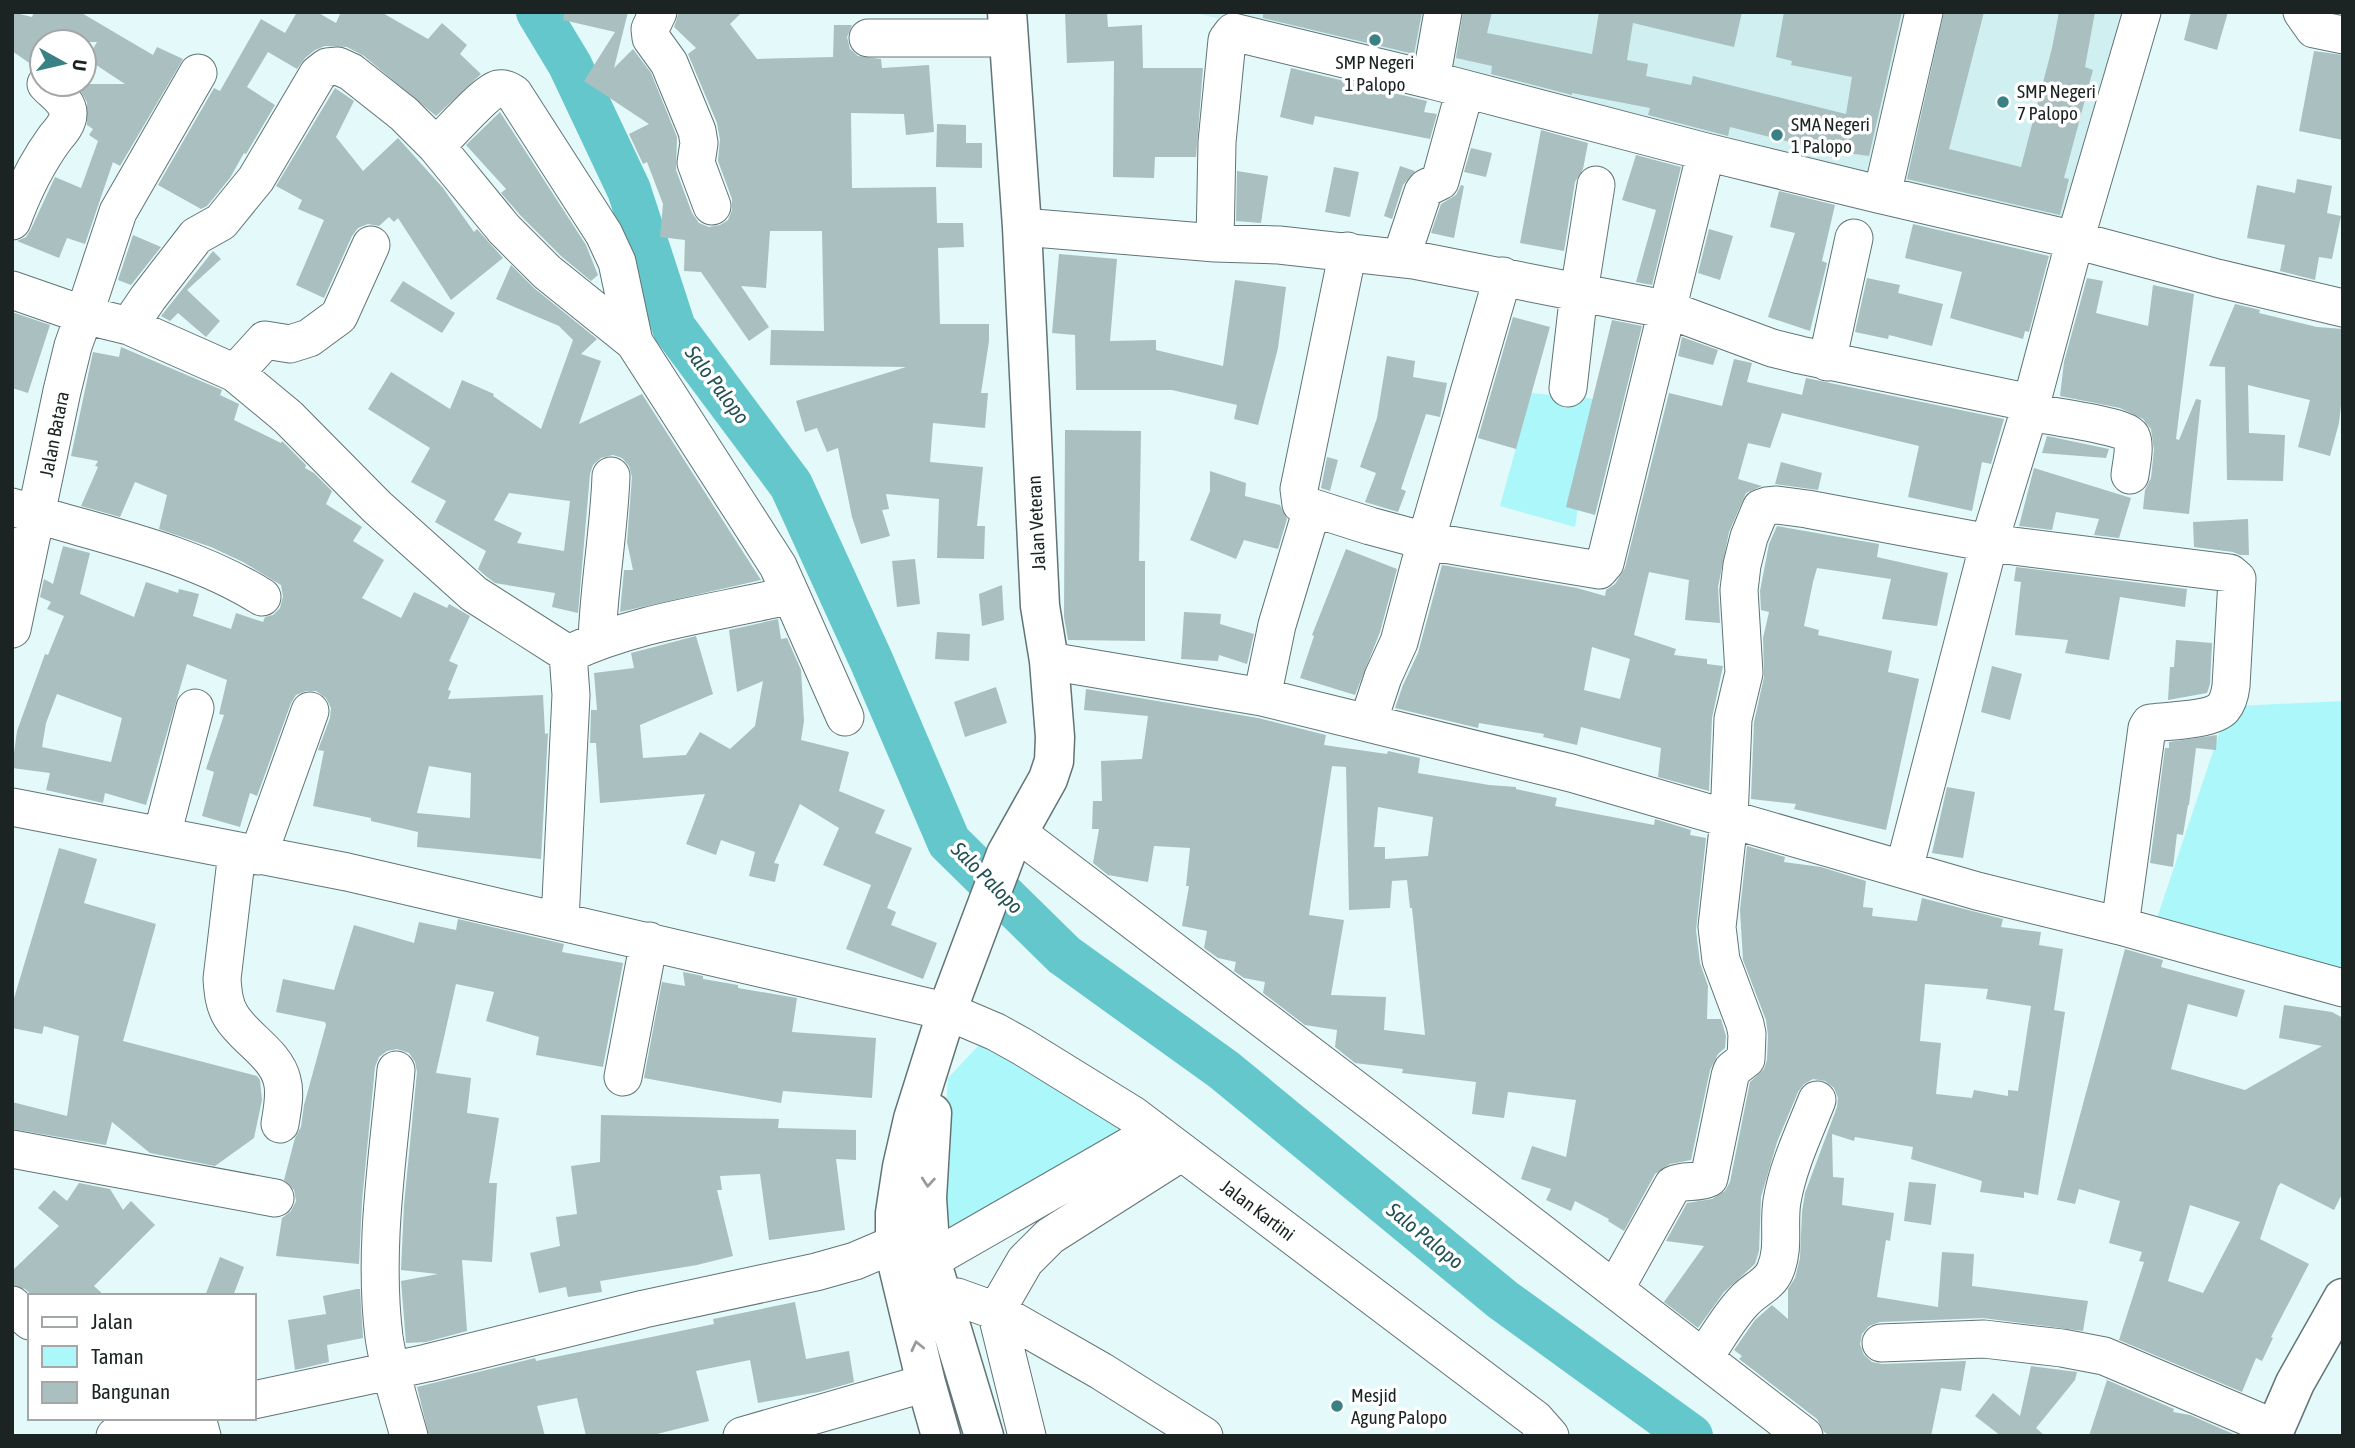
<svg xmlns="http://www.w3.org/2000/svg" width="2355" height="1448" font-family="'Asap Condensed',sans-serif">
  <style>
    .built { fill: #d0eff0 }
    .green { fill: #abf7fa }
    .lines { fill: none; stroke-linecap: round; stroke-linejoin: round }
    .river { stroke: #63c7cc; stroke-width: 44 }
    .building { fill: #aabfbf; fill-rule: evenodd }
    .minor-casing { stroke: #627475; stroke-width: 39 }
    .highway-casing { stroke: #627475; stroke-width: 41 }
    .minor { stroke: #fff; stroke-width: 37 }
    .highway { stroke: #fff; stroke-width: 38 }
    .oneway { stroke: #989c9c }
    .poi-dot { fill: #398185; stroke: #fff; stroke-width: 2.5 }
    .labels { text-anchor: middle; stroke-width: 7; stroke-linejoin: round; paint-order: stroke }
    .poi-label { font-size: 19px; fill: #1b2323; stroke: #fff; text-anchor: start }
    .street-label { font-size: 19px; fill: #1b2323; stroke: #fff }
    .water-label { font-size: 21px; font-style: italic; fill: #245153; stroke: #fff }
  </style>
  <rect width="100%" height="100%" fill="#e4f9fa"/>
  <!-- built -->
  <path class="built" d="M1190,12h938l-64,225 -632,-170z"/>
  <!-- green -->
  <path class="green" d="M1531,393l64,6 -20,128 -75,-21z
    M2343,701v269l-187,-49 68,-202 13,-13z
    M979,1045l38,8 136,92 -202,123 -13,-46 10,-144z"/>
  <g class="lines">
    <!-- river -->
    <path class="river" d="M538,12l32,53 59,125 45,138 117,157 80,175 78,182 115,113 160,115 279,230 188,136"/>
  </g>
  <!-- building -->
  <path class="building" d="M12,12l20,5 2,-5h46l73,43 4,-8 26,12 -63,107 -7,-4 -28,82 -18,-6 -8,20 -42,-17 9,-4 5,-8 24,-52 26,11 17,-47 -9,-6 4,-6 -6,-4v-23l-11,-18h49l-38,-25 10,-17h-55v22l-7,3 -23,-16z
    M297,12h20l19,11 5,-11h40l47,27 14,-16 25,22 -7,9 21,20 -45,42 -72,-60 -17,-9 -22,-1 -10,4 -10,8 -8,11 -29,-17 -21,35 28,18 -29,49 -2,-1 -14,25 -23,28 -6,3 -43,-24 56,-97 6,3 41,-72 24,14z
    M564,12h64l-14,56 19,-19 18,24 26,64 -1,33 16,43 7,10 10,4 11,-2 8,-5 4,-10v-11l-14,-38 2,-21 -3,-17 -29,-69 8,-6 -22,-21 5,-15h63l-12,12 27,35 76,-2 1,-32h18l-5,12 3,12 8,7 23,3 1,9 47,-3 5,67 -28,3 -2,-21 -53,-1 1,75 84,-1 1,36h26l1,24 -26,1 2,76h49v17l-8,52h7l-3,35 -52,-5 -3,39 53,5 -6,59h8l-1,33 -47,-1 2,-59 -53,-5 3,15 -7,1 8,26 -29,8 -9,-27 -14,-69 -11,4 -10,-24 -12,4 -9,-31 110,-34 -136,-2 1,-35 53,1 -2,-100h-52l-4,57 -25,-2 28,41 -20,14 -48,-69 -17,-1 1,-31 -25,-3 3,-33 -16,-42 -4,2 -14,-30 20,-10 -65,-43 31,-49 -52,-12z
    M1065,12h42l1,15 34,-2 1,43h60l-7,89h-41l-1,21 -41,-1 1,-116 -47,2z
    M1263,12h159l-8,42 -151,-36z
    M1463,12h29l-5,21 105,21 7,-42h143l-8,35 -101,-24 -6,37 21,4 -2,12 45,9 2,-9 153,38 6,-37 -61,-12 1,-4 -16,-4 8,-45h118l-33,144 -51,-7 -88,-22 -2,9 -80,-21 2,-7 -78,-15v2l-81,-21 1,-8 -36,-8z
    M1944,12h40l-35,137 72,18 31,-119 7,-36h36l-10,55 8,3 -29,108 5,1 -9,36 -153,-36z
    M2191,12h37l-11,38 -33,-10z
    M2314,51l29,4v85l-44,-9z
    M1291,68l136,33 -3,11 13,2 -7,25 -115,-23 -2,9 -33,-8z
    M335,88l19,13 -18,36 27,34 35,-33 45,50 31,44 3,-3 26,29 -52,42 -53,-82 -4,4 -5,-5 -10,9 -11,-2 -10,4 -6,8 -28,62 -28,-13 28,-65 -26,-11 4,-9 -26,-14z
    M500,112l86,133 12,30 -7,6 -30,-25 -41,-41 -19,-22 5,-4 -40,-44z
    M937,124l29,1v18h16v25l-46,-1z
    M1541,130l47,13 -5,26 -8,13 -11,69 -44,-8z
    M1471,148l21,5 -6,24 -22,-5z
    M1636,155l45,12 -29,118 -16,-3 20,-72 -34,-10z
    M1400,166l15,5 -12,14 -11,34 -8,-3z
    M1334,167l25,5 -9,45 -25,-5z
    M1237,171l31,5 -7,47 -25,-2z
    M2297,179l35,7 -5,27 14,3 -9,43 -13,-2 -4,23 -35,-9 5,-26 -38,-7 10,-53 38,8z
    M1461,185l3,1 -10,52 -23,-5 10,-29 15,-9z
    M1779,191l56,14 -13,56 5,2 -17,68 -42,-14 27,-84 -25,-6z
    M1913,224l136,32 -20,76 -4,-1 -2,8 -73,-21 12,-46 -57,-14z
    M1709,229l24,7 -13,44 -22,-7z
    M133,235l28,12 -30,38 -13,-5z
    M213,251l8,8 -34,31 33,31 -14,16 -28,-24 -8,8 -9,-5z
    M1059,254l58,5 -7,82 46,-1v10l67,16 12,-86 51,7 -8,61 -20,77 -24,-6 3,-14 -65,-15h-96l-1,-55 -23,-2z
    M511,265l23,23 63,51 -16,15 20,7 -22,63 63,-30 119,186 -141,32 4,-42h9l-6,-28 5,-65 -3,-11 -7,-8 -9,-3 -12,3 -8,7 -3,9 -12,139 -26,-6 3,-14 -60,-10 -8,-6 -9,-8 8,-18 -51,-29 11,-21 -35,-19 19,-34 -62,-39 23,-37 59,37 12,-29 32,14 -1,2 48,33 32,-89 -14,-14 -63,-27zM509,493l61,8 -6,50 -47,-8 5,-10 -28,-13z
    M1867,278l33,7 -2,8 45,11 -11,42 -43,-11 -1,4 -33,-7z
    M2087,278l16,3 -7,32 52,13 5,-41 41,9 -18,145 3,1 17,-41 5,1 -12,114 -46,-5 2,-19 6,-12 3,-28 -3,-21 -8,-10 -23,-11 -60,-12 4,-34z
    M403,281l52,32 -13,20 -52,-32z
    M2235,304l25,6 -1,3 58,14 26,2v58l-4,36 -9,33 -32,-9 12,-47 -62,-15 1,48 36,2 -2,46 -56,-1 -2,-113 -16,-1z
    M12,312l38,13 -22,68 -16,-5z
    M1513,317l37,10 -34,122 -38,-11z
    M1612,320l30,6 -47,189 -29,-8z
    M1682,337l36,13 -5,15 -35,-9z
    M121,347l101,43 -2,5 19,9 -5,16 47,23 1,-2 24,24 -1,3 9,5 18,18 -6,13 36,23 -9,14 31,19 -22,38 39,20 13,-26 33,16 2,-4 21,12 -21,45 9,4 -10,25 3,1 -3,8 95,-4 2,39 3,-1 -7,126 -124,-12 1,-15 -47,-11v-3l-58,-12 11,-55 -6,-1 12,-32 1,-10 -5,-10 -10,-7h-10l-10,4 -5,8 -34,93 -7,-3 -10,34 -38,-11 12,-44 -8,-3 18,-54 -5,-1 8,-34 -40,-16 -41,141 -41,-12 -2,10 -57,-13 4,-17 -38,-5 5,-37 28,-77 3,1 16,-39 -17,-7 4,-7 -11,-5 4,-18 9,5 10,-38 27,7 -10,41 54,23 12,-35 32,11 1,-4 20,5 -6,22 38,13 5,-16 27,9 2,-5 8,-2 7,-7 3,-11 -2,-12 -38,-23 -32,-15 -52,-18 8,-34 -32,-13 -15,35 -39,-11 17,-39 -3,-1 3,-5 -27,-5 22,-104 26,5zM57,694l65,24 -11,44 -69,-15 4,-24zM429,766l42,7 -1,45 -53,-5z
    M1387,356l28,5 -2,16 34,6 -7,34 -14,-3 -25,75 5,2 -8,21 -33,-10 11,-29 -16,-6 17,-49z
    M1734,359l18,4 -5,19 55,13 4,-17 198,41 -13,45 -9,-2 -10,49 -64,-14 11,-51 -137,-33 -12,35 -22,-5 -10,36 24,7 -16,7 -17,39 -11,55 2,36 -35,-3 4,-40 -40,-8 -15,63 42,14 -2,6 33,4v5l16,2 -11,52 -3,73 -51,-14 3,-29 -80,-21 -4,18 -34,-8 1,-3 -65,-11 -1,5 -83,-20 8,-23 15,-32 24,-88 135,23 28,8 1,-6 9,-6 10,-16 44,-175 53,13zM1592,647l38,12 -10,40 -36,-9z
    M1065,430l76,1 -2,130h6v80l-77,-1 -4,-23z
    M2047,436l62,13 -3,9 -64,-5z
    M1327,457l11,3 -8,31 -9,-3z
    M1781,462l41,11 -4,17 -43,-6z
    M2034,468l97,30 -12,40 -25,-3 5,-16 -43,-7 -4,18 -33,-4z
    M1210,471l36,12 -1,13 35,9 7,14 -9,30 -34,-9 -8,19 -46,-19 20,-49z
    M2248,519l1,36h-9l-7,-3 -39,-5 -1,-25z
    M1777,526l102,18 -2,13 71,16 -11,53 -55,-7 9,-40 -74,-11 -4,14 -9,44 15,4 -1,5 74,16 -4,21 31,7 -33,151 -92,-21 2,-5 -45,-5 3,-77 10,-45 -1,-39 6,-26 -8,-2 -1,-19 9,-47z
    M1346,549l51,20 -17,63 -25,63 -55,-17 14,-42 -2,-1z
    M915,559l5,45 -23,3 -5,-46z
    M2016,567l171,22 -2,18 -65,-10 -11,63 -44,-7 3,-13 -53,-5 6,-53 -7,-1z
    M1002,585l2,35 -22,6 -3,-32z
    M1184,612l37,2 -1,10 34,10 -7,30 -28,-9 -1,6 -37,-2z
    M778,619l3,20 6,-1 14,32 3,51 -3,19 48,12 -10,39 46,19 -10,23 37,15 -25,60 9,4 -5,13 46,18 -14,36 -77,-30 25,-64 -48,-20 16,-37 -39,-24 -26,59 5,1 -4,18 -26,-6 6,-24 -34,-12 -5,15 -30,-11 19,-50 -105,9 -4,-60h-6l1,-33h6l-3,-37 40,-5 -3,-15 65,-17 17,58 -73,31 3,33 43,-3 14,-23 30,17 25,-23 8,-45 -26,11 -8,-62z
    M937,632l33,2 -1,27 -34,-2z
    M2176,640l36,3 -2,41 -3,9 -39,7 2,-33h4z
    M1992,666l30,8 -12,46 -29,-8z
    M996,687l11,36 -42,14 -11,-35z
    M1086,689l172,29 68,17 -2,10 63,9 1,-3 32,7 -2,15 71,12 27,2v2l41,9 -2,8 99,19 1,-6 36,11 -1,5 16,3 -10,92 4,33 8,23 -1,33h14l5,17 -1,12 -7,6 -8,16 -19,90 -21,4 -15,10 -31,57 -16,-10 1,-2 -34,-18 -4,10 -25,-11 5,-11 -30,-10 11,-33 34,11 10,-57 -68,-8 -4,26 -32,-4 4,-32 -74,-9 1,-4 -48,-6 -20,-16 2,-17 -32,-5 -42,-32 2,-11 -21,-4 -10,-7 2,-9 -18,-4 -14,-10 3,-17 -25,-5 7,-40h-3l4,-38 -36,-2 -6,36 -40,-7 -15,-12 6,-34h-7l1,-28h9l-1,-40 41,-2 6,-43 -64,-6zM1332,766l14,1 3,143 41,-2 2,-27 15,-1 3,28h2l13,127 -41,-5 2,-33 -55,-2 13,-75 -35,-5zM1378,807l55,10 -5,39 -43,3v-12h-11z
    M2217,735l-1,15 -20,-2 -7,57h-1l-5,30 -6,-1 -4,33 -23,-4 15,-115h4v-6z
    M1947,787l28,5 -12,66 -31,-5z
    M1747,846l38,11 -1,5 37,5 45,14 -3,26 10,1 -1,8 45,5 5,-23 81,21 -2,8 40,5 -2,13 24,4 -9,61 11,2 -27,183 -14,-3v6l-44,-6 2,-11 -71,-22 2,-12 -58,-10 -1,4 -22,-7 1,43 11,1 -2,27 52,8 -4,28 -4,-1 -9,57 61,10 4,-55 32,2 -2,32 116,15 -5,30 -100,-13 -103,4 -11,4 -7,8 -2,10 4,11 8,7 10,2 84,-3 -5,30 -20,-3 -10,48h-101l-6,-4 -7,-13 -78,-60 3,-3 -8,-6 21,-30 17,-15 16,14v-30l7,-11 5,-20 2,-46 3,-19 32,-86 1,-9 -4,-10 -9,-7 -12,-2 -9,5 -6,8 -21,50 -16,55 -2,54 -4,13 -31,28 -26,36 -34,-26 40,-56 -38,-5 21,-38 25,-4 13,-8 5,-9 20,-100 14,-13 3,-9 1,-25 -2,-15 -23,-60 -3,-50zM1925,984l63,5 -2,10 45,7 -13,85 -10,-1v6l-34,-6 -2,8 -36,-4 5,-51 -21,-2z
    M59,848l38,11 -13,44 72,21 -33,117 134,35 3,4 2,20 -8,38 -39,28 -65,-13 -38,-31 -6,23 -94,-16v-27l55,14 12,-80 -35,-10 -2,8 -30,-6v-23z
    M458,919l106,25 -2,8 61,11 -20,104 -67,-12 3,-18 -53,-16 8,-29 -38,-8 -20,89 35,5 -4,35 32,5 -10,65h8l-5,79 -30,-2 5,71 -41,11 -20,1 -5,-62 37,-7 -37,-4 3,-65 13,-133 -2,-10 -6,-9 -12,-4 -10,2 -8,6 -4,10 -13,134 -3,63 -83,-8 6,-38 9,-7 5,-10 -2,-11 -10,-10 11,-42 6,-11 3,-22 22,-80 -1,-3 -49,-10 7,-33 51,11 20,-65 60,18 5,-21 37,8z
    M2125,949l38,11 -2,7 84,23 -8,27 -49,-13 -17,65 74,21 77,-44 -43,-8 5,-33 48,7 11,6v174l-9,18 -53,-27 -3,3 -18,53 49,25 -38,73 2,1 -11,23 -6,-3 -14,34 -123,-52 25,-78 -5,-1 3,-9 -33,-9 11,-42 -41,-12 -4,15 -18,-4zM2190,1205l50,17 -37,71 -35,-12z
    M683,972l20,4v3l35,6v3l59,10 -5,34 84,6 -4,60 -89,-7 -2,12 -137,-25 18,-96 23,4z
    M601,1115l178,4 -1,9 78,2v30l-20,-1 9,71 -76,10 -9,-66 -40,2 2,14h-5l16,66 -36,9 -97,16 2,11 -34,5 -2,-10 -27,6 -9,-40 30,-7 -4,-29 21,-3 -6,-48 29,-4z
    M1909,1182l27,2 -5,41 -27,-4z
    M79,1183l31,6 13,21 8,-9 24,24 -61,61 11,10h-72l-8,-7 -13,-4v-14l47,-45 -21,-18 16,-18 13,11z
    M220,1257l24,10 -11,29h-28z
    M357,1289h3l3,49 -36,7 2,17 -34,8 -7,-50 38,-6 -3,-18z
    M795,1302l11,57 43,-8 5,31 -35,10 -61,11 -8,-43 -54,11 13,50 -60,15h-63l-9,-38 -40,8 8,30h-116l-12,-49 118,-29 1,3 178,-37 -1,-5z
    M2031,1366l46,6 -2,8 -39,48 9,8h-44l-26,-20 18,-23 27,23z
    M2107,1380l67,29 -1,3 17,3 48,21h-149z"/>
  <g class="lines">
    <!-- minor casing -->
    <g class="minor-casing">
      <path id="minor" d="M658,12l-8,17 1,9 18,25 28,68 2,12 -3,20 16,43
        M1443,12l-12,68 275,72 176,43
        M1924,12l-42,183 193,45 142,38 126,30
        M2302,12l12,17 29,6
        M868,38h140
        M198,73l-80,139 -34,103 45,11 106,47 53,44 89,90 97,87 94,60
        M436,146c12,-11 49,-54 62,-57 6,-1 11,1 16,5l90,140 13,28 17,80
        M12,221c11,-30 24,-57 43,-83 6,-7 13,-15 13,-24 1,-12 -15,-22 -22,-30
        M1022,227l193,16 64,2 135,15 255,50 103,38 28,7 231,48
        M1215,243l2,-101 10,-102 6,-8 198,48
        M1348,251l-49,238 2,15 69,22 56,15 173,29 6,-7 101,-411
        M1401,258l22,-66 3,-4 14,-7 25,-91
        M12,290l72,25 -11,31 -11,45 -50,238
        M129,326l19,-28 48,-62 25,-14 35,-43 62,-105 9,-7 11,-1 13,6 53,42 32,32 68,83 43,43 87,70 144,224 13,29c-75,18 -153,26 -223,59
        M1827,362l27,-124
        M235,373l30,-33 25,4 19,-6 30,-22 32,-71
        M1568,388l11,-96 17,-107
        M2029,412c15,3 97,14 102,24 5,10 0,29 -1,39
        M12,507c84,27 175,43 250,90
        M791,595l54,122
        M597,640c2,-55 12,-109 14,-164
        M1049,661l213,36 309,76 406,118 143,35 223,62
        M1262,697l15,-72 35,-116
        M1368,722l15,-45 16,-35 27,-101 77,-265
        M12,807l335,65 602,140 47,20 27,15 110,68 402,304 15,17
        M1018,833l363,276 423,327
        M162,835l33,-127
        M237,852l-15,127c1,13 2,26 9,37 13,22 45,38 51,64 4,14 0,30 -2,44
        M258,856l52,-145
        M1904,869l85,-326 40,-131 46,-172 67,-228
        M560,921l11,-226 -3,-41
        M396,1070c-8,88 -23,178 -12,267 5,34 16,66 25,99
        M623,1077l26,-136
        M12,1149l263,49
        M931,1260l223,-128
        M1615,1289l58,-104c12,-6 24,-1 36,-7l21,-102 2,-6 14,-11 1,-25 -2,-10 -24,-64 -4,-33 12,-107 4,-101 11,-46 -5,-83 3,-25 7,-28 12,-29 6,-2 10,-1 30,4 182,34 241,30 7,6 -6,107c-1,8 -3,16 -8,22 -11,12 -56,13 -73,15l-3,5 -27,198
        M943,1297h14l39,14 29,-50 25,-25 132,-84
        M12,1305l18,16
        M1881,1343l103,-4 78,9 42,8 170,72
        M1704,1357c13,-18 25,-41 41,-57 10,-11 24,-15 30,-29 10,-23 3,-46 7,-70 6,-35 22,-68 35,-101
        M254,1400l173,-37 217,-54 172,-37 39,-11 40,-17
        M197,1418l5,18
        M115,1436l64,-18
        M742,1436l184,-53
        M1027,1436l-31,-125 105,60 103,65"/>
    </g>
    <!-- highway casing -->
    <g class="highway-casing">
      <path id="highway" d="M932,1113l-5,85 4,62 53,176
        M941,1436l-15,-53 -29,-121 -2,-18v-31l7,-46 11,-48 34,-108 59,-157 42,-75 6,-18 1,-24 -6,-76 -9,-55 -18,-379 -15,-215
        M2272,1436l23,-53 48,-85"/>
    </g>
    <!-- minor -->
    <use href="#minor" class="minor"/>
    <!-- highway -->
    <use href="#highway" class="highway"/>
  </g>
  <!-- one-way arrows -->
  <defs><path id="oneway-chevron" d="M-2-3.5L2.5 0L-2 3.5" fill="none" stroke-width="1.6" stroke-linecap="round" stroke-linejoin="round" transform="scale(1.75)"/></defs>
  <g class="oneway">
    <use href="#oneway-chevron" transform="translate(928 1182) rotate(95)"/>
    <use href="#oneway-chevron" transform="translate(917 1346) rotate(-103)"/>
  </g>
  <!-- markers -->
  <g class="poi-dot">
    <circle cx="1375" cy="40" r="7"/>
    <circle cx="2003" cy="102" r="7"/>
    <circle cx="1777" cy="135" r="7"/>
    <circle cx="1337" cy="1406" r="7"/>
  </g>
  <g class="labels">
    <!-- poi labels -->
    <g class="poi-label">
      <text x="1375" y="69" text-anchor="middle">SMP Negeri<tspan x="1375" dy="22">1 Palopo</tspan></text>
      <text x="2017" y="98">SMP Negeri<tspan x="2017" dy="22">7 Palopo</tspan></text>
      <text x="1791" y="131">SMA Negeri<tspan x="1791" dy="22">1 Palopo</tspan></text>
      <text x="1351" y="1402">Mesjid<tspan x="1351" dy="22">Agung Palopo</tspan></text>
    </g>
    <!-- street labels -->
    <g class="street-label">
      <text transform="translate(54 434) rotate(-79)" y="7">Jalan Batara</text>
      <text transform="translate(1036 523) rotate(-93)" y="7">Jalan Veteran</text>
      <text transform="translate(1258 1210) rotate(37)" y="7">Jalan Kartini</text>
    </g>
    <!-- water labels -->
    <g class="water-label">
      <text transform="translate(717 385) rotate(53)" y="7">Salo Palopo</text>
      <text transform="translate(987 878) rotate(45)" y="7">Salo Palopo</text>
      <text transform="translate(1425 1236) rotate(39)" y="7">Salo Palopo</text>
    </g>
  </g>
  <!-- border -->
  <rect width="2355" height="1448" fill="none" stroke="#1b2323" stroke-width="28"/>
  <!-- legend -->
  <rect x="28" y="1294" width="228" height="126" fill="#ffffff" stroke="#a4a7a7" stroke-width="2"/>
  <rect x="42" y="1317" width="35" height="10" fill="#ffffff" stroke="#a4a7a7" stroke-width="2"/>
  <text x="91" y="1329" font-size="21" fill="#1b2323">Jalan</text>
  <rect x="42" y="1346" width="35" height="21" fill="#abf7fa" stroke="#a4a7a7" stroke-width="2"/>
  <text x="91" y="1364" font-size="21" fill="#1b2323">Taman</text>
  <rect x="42" y="1382" width="35" height="21" fill="#aabfbf" stroke="#a4a7a7" stroke-width="2"/>
  <text x="91" y="1399" font-size="21" fill="#1b2323">Bangunan</text>
  <!-- north arrow -->
  <g transform="translate(63 63) rotate(98)"><circle r="33" fill="#ffffff" stroke="#a4a7a7" stroke-width="2"/>
  <path d="M0-5L12 26L0 18L-12 26Z" fill="#398185"/>
  <text y="-10" font-size="19" font-weight="bold" text-anchor="middle" fill="#1b2323">U</text>
  </g>
</svg>
